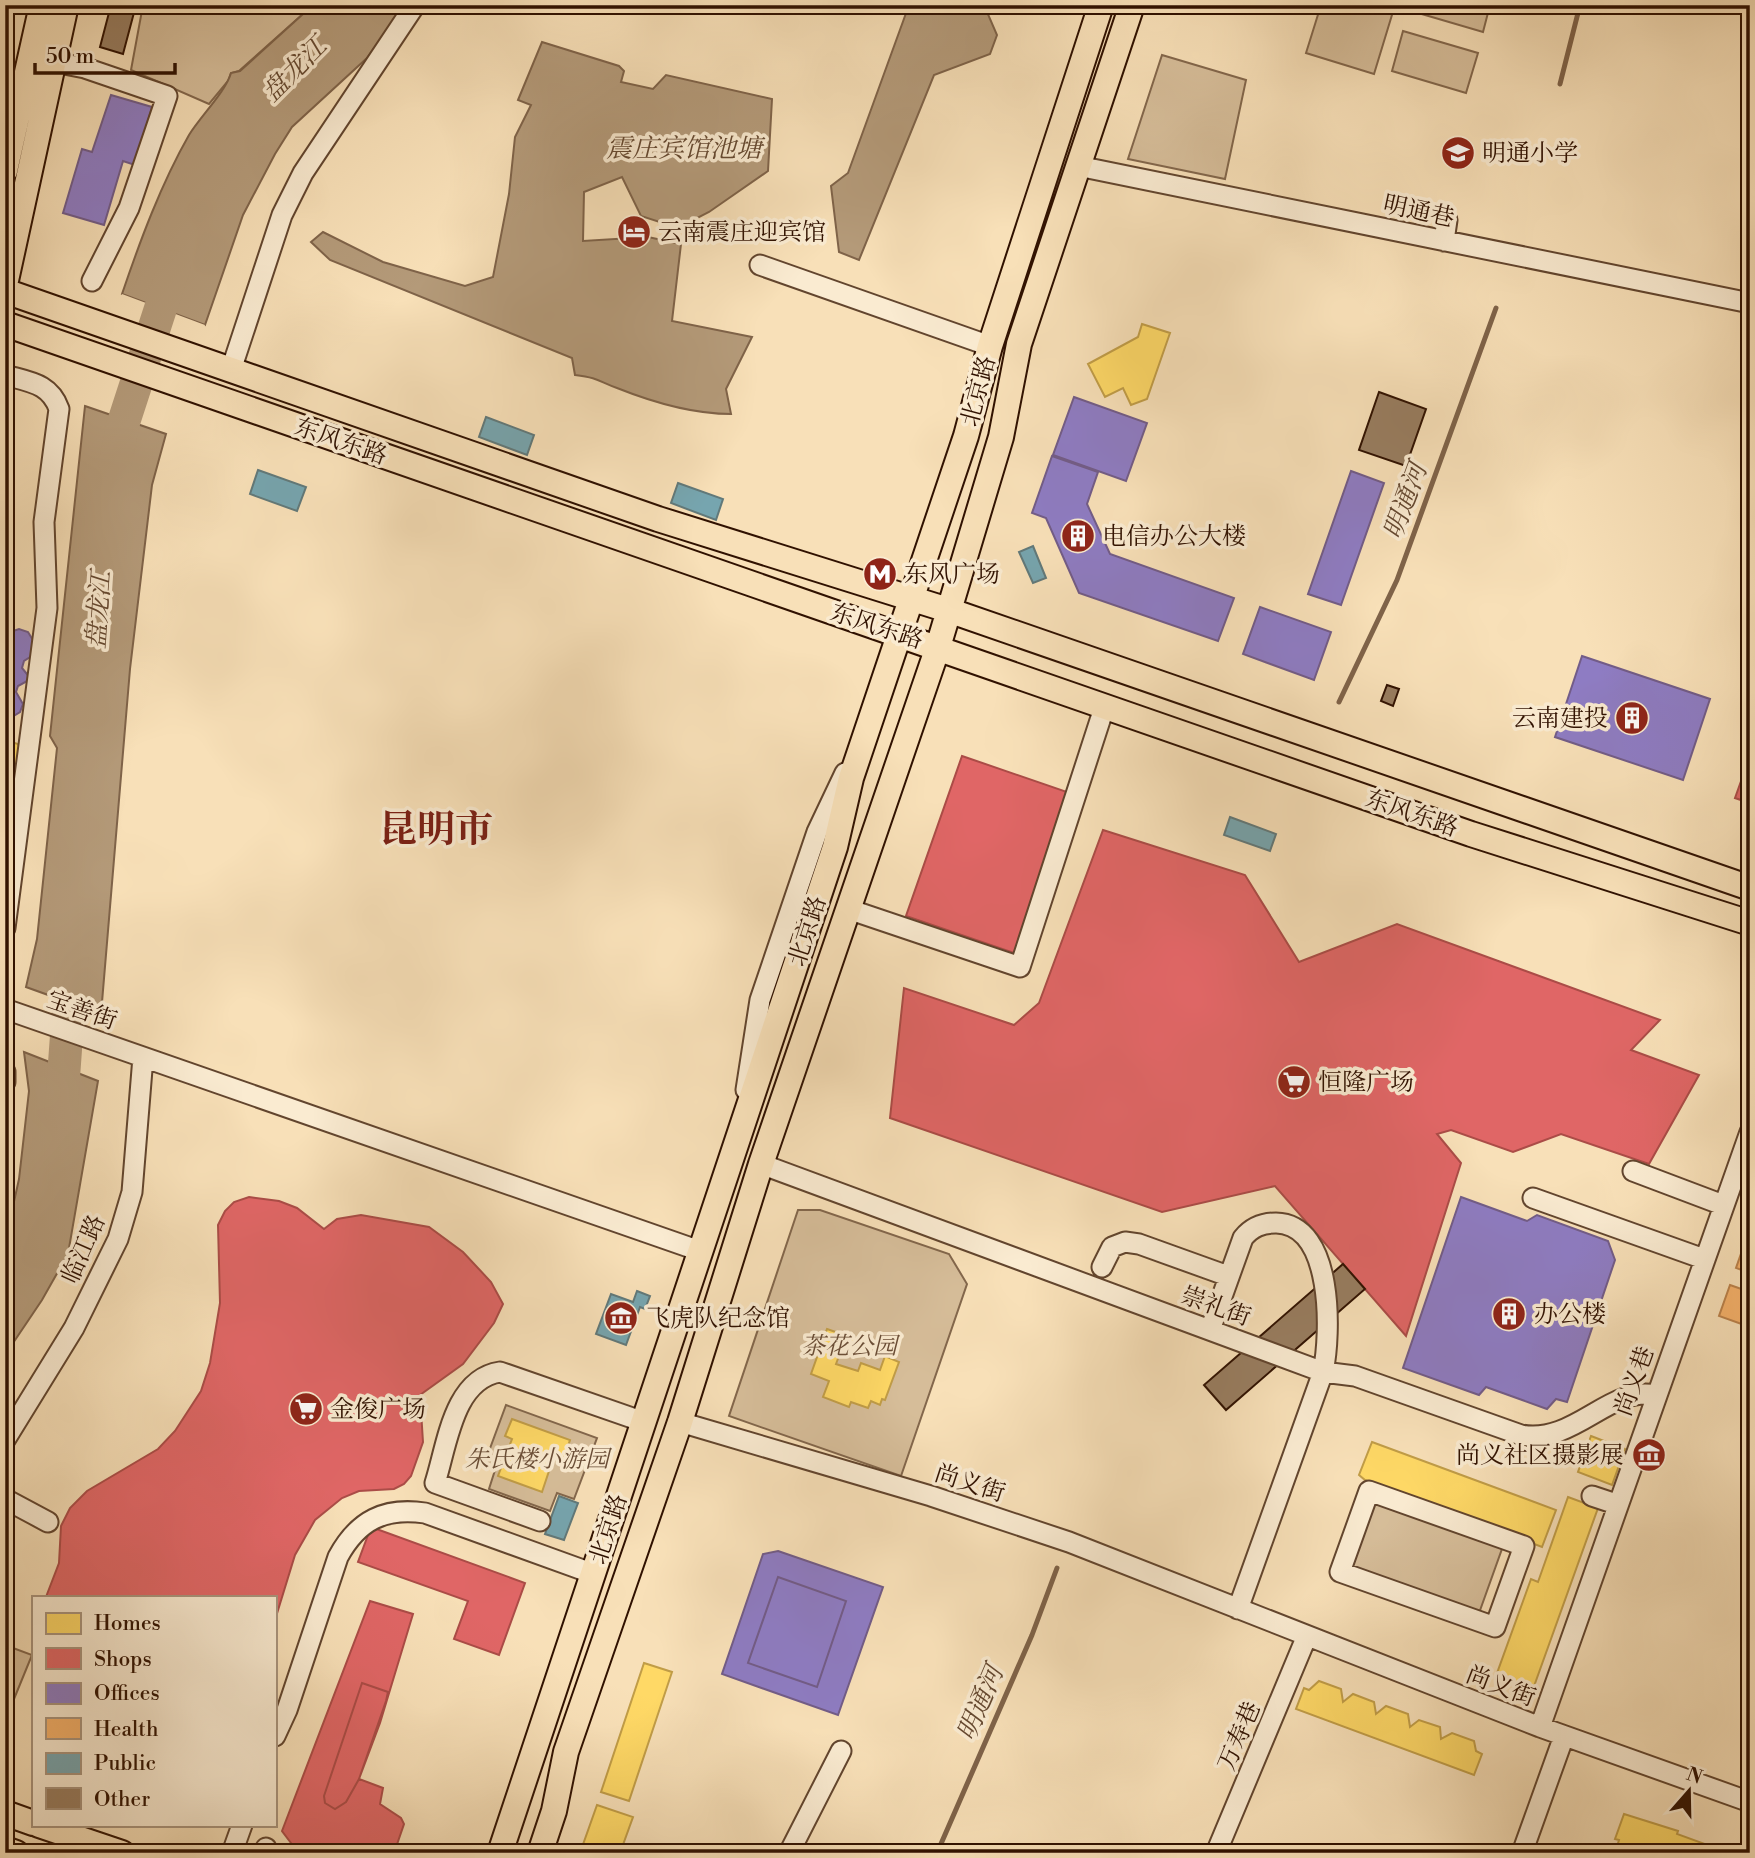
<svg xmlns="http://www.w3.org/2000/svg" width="1755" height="1858" font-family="'Libre Bodoni','Noto Serif SC',serif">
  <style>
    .green { fill: #d6bd99; stroke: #83674c; stroke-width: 2 }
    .water { fill: #b49a79; stroke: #7f6349; stroke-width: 2 }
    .pier { fill: #f8e0b8 }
    .homes { fill: #ffd966; stroke: #c19d47; stroke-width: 2 }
    .shops { fill: #e06666; stroke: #ab4c47; stroke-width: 2 }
    .offices { fill: #8e7cc3; stroke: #725c88; stroke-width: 2 }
    .health { fill: #f6b26b; stroke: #bb824b; stroke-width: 2 }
    .public { fill: #76a5af; stroke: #61797a; stroke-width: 2 }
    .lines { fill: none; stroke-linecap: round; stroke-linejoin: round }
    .stream { stroke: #7f6349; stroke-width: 5 }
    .river { stroke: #b49a79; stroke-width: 33 }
    .building { fill: #987d60; stroke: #301100; stroke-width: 2 }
    .minor-casing { stroke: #62452e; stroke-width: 23 }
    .major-casing { stroke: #301100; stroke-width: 28 }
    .minor { stroke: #faebd1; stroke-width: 19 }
    .major { stroke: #f8e0b8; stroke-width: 24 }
    .labels { text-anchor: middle; stroke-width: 7; stroke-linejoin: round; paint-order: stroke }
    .poi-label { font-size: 24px; fill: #301100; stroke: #faebd1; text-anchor: start }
    .street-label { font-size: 24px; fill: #301100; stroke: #faebd1 }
    .park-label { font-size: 24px; font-style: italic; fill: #6a4d36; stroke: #faebd1 }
    .water-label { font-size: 26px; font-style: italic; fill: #654830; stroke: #faebd1 }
    .town-label { font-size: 38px; font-weight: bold; fill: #7a1f14; stroke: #faebd1 }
  </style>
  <rect width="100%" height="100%" fill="#f8e0b8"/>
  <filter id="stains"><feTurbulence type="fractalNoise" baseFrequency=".00286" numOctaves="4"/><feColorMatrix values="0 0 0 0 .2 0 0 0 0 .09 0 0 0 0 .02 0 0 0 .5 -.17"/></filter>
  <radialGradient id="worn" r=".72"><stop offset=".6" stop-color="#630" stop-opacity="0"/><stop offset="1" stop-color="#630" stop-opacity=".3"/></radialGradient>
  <!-- green -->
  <path class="green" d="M143,5h170l-74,66 -8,2 -3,8 -19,23 -78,-34z
    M1321,5h74l-21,69 -68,-21z
    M1409,5h81l-7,27 -75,-22z
    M1403,31l75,22 -12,40 -74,-22z
    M1162,55l84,25 -21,99 -97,-20z
    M798,1210h22l129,44 18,30 -66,192 -172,-60z
    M506,1405l91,33 -23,61 -17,-6 -7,18 -61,-22 7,-22 -11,-5z
    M1371,1499l132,47 -25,70 -132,-48z
    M5,1645l27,10 -27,66z"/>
  <!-- water -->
  <path class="water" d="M313,5h93l-39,53 -75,69 -17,27 -32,61 -38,110 -83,-31c18,-53 39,-110 67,-159 11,-18 37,-44 42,-62l9,-2z
    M909,5h75l13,30 -7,19 -56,21 -75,185 -20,-8 -8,-66 17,-13z
    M542,42l77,24 5,5 -3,11 32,7 13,-14 106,24 -4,72 -59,41 -31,16 -37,-12 -19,-39 -38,15 -1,49 65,-4 33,7 -9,77 80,16 -26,52 5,25c-38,0 -79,-12 -114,-26 -19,-7 -18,-10 -42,-13l-3,-17 -242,-98 -19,-18 12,-10 60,30 82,24 28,-9 16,-83 6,-57 16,-32 -13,-5z
    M85,406l81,28 -14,51 -22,184 -29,345 -75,-27 11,-48 20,-191 -7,-12z
    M24,1052l74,29 -30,173 -26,46 -37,55v-113l14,-63 10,-88z"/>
  <!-- pier -->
  <path class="pier" d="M122,294l83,31 -1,3 -83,-30z"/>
  <!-- homes -->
  <path class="homes" d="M1142,324l28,9 -23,66 -16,6 -8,-17 -18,9 -17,-33 50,-27z
    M5,740l13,4 5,10 -18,77z
    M827,1329l32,11 -5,13 -12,-5 -6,16 22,7 3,-8 19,7 5,-14 14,6 -14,38 -3,-1 -2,6 -9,-4 -3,7 -17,-6 -2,5 -26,-10 6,-16 -18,-7z
    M512,1419l58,21 -6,18 -13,-5 -5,13 4,2 -8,24 -44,-16 14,-37 -7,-3z
    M1591,1436l34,13 -13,36 -34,-13z
    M1372,1442l184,68 -14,37 -177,-67 -6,-5z
    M1568,1497l30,11 -65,181 -37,-13 35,-97 7,3z
    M644,1663l28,9 -43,129 -28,-9z
    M1319,1681l22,8 2,13 10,-8 21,8 2,12 10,-8 22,8 2,13 9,-7 21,7 1,12 11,-6 22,8 2,10 6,3 -8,21 -178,-66 8,-21 5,2z
    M597,1805l36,12 -13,36h-40z
    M1624,1814l54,17 -1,3 44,16 1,-3 16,6h-123l4,-13 -4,-1z"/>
  <!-- shops -->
  <path class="shops" d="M962,756l108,37 -56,160 -108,-37z
    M1750,756v47l-15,-5z
    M1103,830l142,45 54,87 98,-38 263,96 -29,30 68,25 -50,89 -88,-30 -48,18 -62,-22 -14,4 24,29 -55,173 -131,-150 -113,26 -272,-94 14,-130 110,37 25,-22z
    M249,1197l30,4 18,7 27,21 13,-10 24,-4 68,12 34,25 28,30 12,22 -9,19 -31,41 -43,31 3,47 -12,34 -7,8 -10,5 -35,2 -17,7 -27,22 -20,35 -20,65v-23h-229l13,-34 2,-37 9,-18 17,-17 71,-42 17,-18 26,-40 9,-28 10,-60 -2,-78 7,-14 9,-9z
    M371,1527l154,56 -26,72 -45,-16 14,-38 -110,-39z
    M370,1601l43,13 -33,109 -21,56 24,9 -3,16 21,14 3,6 -10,29h-84l-16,-6 -12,-16z
    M362,1683l26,9 -2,9 -27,78 -13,23 -11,7 -10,-6 -1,-7z"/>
  <!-- offices -->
  <path class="offices" d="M111,95l41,12 -17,58 -12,-4 -19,64 -41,-12 19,-64 10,3z
    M1074,397l73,26 -21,58 -73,-26z
    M1052,456l46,16 -11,32 23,50 124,44 -16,43 -139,-48 -33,-75 -14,-5z
    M1351,471l33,12 -43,122 -33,-11z
    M1260,607l71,25 -17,48 -71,-26z
    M5,629l2,4 12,-4 9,3 8,13 -1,9 -11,7 -2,7 9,11 -13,7 -2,6 7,12 -3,8 -13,8z
    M1582,656l128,43 -27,81 -128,-43z
    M1461,1197l66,24 10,-6 71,26 7,19 -48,142 -11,-3 -9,10 -61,-22 -7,8 -76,-27z
    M778,1551l105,36 -45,128 -116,-41 41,-120z
    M778,1577l68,24 -29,86 -69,-24z"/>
  <!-- health -->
  <path class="health" d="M1750,1228v45l-14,-5z
    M1730,1285l20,7v35l-31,-11z"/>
  <!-- public -->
  <path class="public" d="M486,417l48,18 -7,20 -48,-18z
    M258,470l48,17 -9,24 -47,-17z
    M678,483l45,16 -7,21 -45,-17z
    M1033,546l13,32 -13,5 -14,-31z
    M1230,817l46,17 -6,17 -46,-16z
    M637,1291l13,5 -5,13 -5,-2 -14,38 -30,-11 15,-40 22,8z
    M559,1496l19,7 -14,37 -19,-6z"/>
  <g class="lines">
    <!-- stream -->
    <path class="stream" d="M1560,84l20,-79
      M1339,702l58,-122 99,-272
      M937,1853l95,-218 25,-67"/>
    <!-- river -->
    <path class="river" d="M115,463l8,-39 51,-157
      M61,1112l11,-153"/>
  </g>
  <!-- building -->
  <path class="building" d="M111,5h25l-13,49 -23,-7z
    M1379,392l47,17 -20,57 -47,-16z
    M1387,685l12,4 -6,17 -12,-5z
    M1343,1264l22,25 -139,121 -22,-25z"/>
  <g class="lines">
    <!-- minor casing -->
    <g class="minor-casing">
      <path id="minor" d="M54,62l31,6 82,28 -38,112 -37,73
        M1078,166l672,137
        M1444,241l3,-21
        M760,265l230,81
        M231,370l51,-155 21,-42 112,-168
        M5,375c24,7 45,8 54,34l-15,113 3,86 -42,320
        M848,909l172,58 85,-262
        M5,1009l695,242
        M5,1072v10
        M746,1090l14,-90 57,-168 28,-59
        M761,1164l562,208 32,4 166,59c53,10 88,-49 134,-40
        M1633,1171l90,34
        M1533,1198l171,61
        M1102,1267l10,-20 13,-5 14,2 89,32
        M1210,1330l33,-92c9,-11 19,-15 33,-15 58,1 55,111 47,149l-85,237
        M680,1422l251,74 138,46 471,185 210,75
        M5,1440l69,-112 44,-89 14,-47 11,-135
        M1369,1491l155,55 -29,81 -155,-55z
        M1592,1496l24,8
        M5,1499l43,23
        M540,1521l-105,-38c12,-37 18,-104 65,-111l144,50
        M1540,1727l210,-595
        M275,1736l12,-26 51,-153c20,-37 47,-50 87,-44l169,61
        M232,1853l10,-28
        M265,1853l1,-5
        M789,1853l52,-102
        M1216,1853l90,-215
        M1522,1853l42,-117"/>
    </g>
    <!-- major casing -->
    <g class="major-casing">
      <path id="major" d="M5,171l37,-166
        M5,285l61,-280
        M5,291l653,228 290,91 802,278
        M5,324l1466,510 279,89
        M5,1813l28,10
        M39,1825l83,28
        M5,1849l11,4
        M500,1853l335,-1006 16,-69 115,-342 24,-90 111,-341
        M540,1853l14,-42 12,-59 114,-330 81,-258 177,-517 63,-210 18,-93 113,-339"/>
    </g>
    <!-- minor -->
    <use href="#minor" class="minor"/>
    <!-- major -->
    <use href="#major" class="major"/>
  </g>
  <!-- icons -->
  <defs>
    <g id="school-disc" transform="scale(1.75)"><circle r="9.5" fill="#8f2418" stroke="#faebd1"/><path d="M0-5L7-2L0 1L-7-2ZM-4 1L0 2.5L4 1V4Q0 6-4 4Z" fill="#fff"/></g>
    <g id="hotel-disc" transform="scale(1.75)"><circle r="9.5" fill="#8f2418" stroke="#faebd1"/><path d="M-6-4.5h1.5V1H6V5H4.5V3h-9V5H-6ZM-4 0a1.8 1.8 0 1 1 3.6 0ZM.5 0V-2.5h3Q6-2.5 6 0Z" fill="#fff"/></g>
    <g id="building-disc" transform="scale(1.75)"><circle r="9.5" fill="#8f2418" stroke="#faebd1"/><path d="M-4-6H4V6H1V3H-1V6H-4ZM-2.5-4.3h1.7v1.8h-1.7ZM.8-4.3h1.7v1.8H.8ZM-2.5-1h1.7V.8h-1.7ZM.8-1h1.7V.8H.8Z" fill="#fff"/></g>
    <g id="metro-disc" transform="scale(1.75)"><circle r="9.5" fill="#8f2418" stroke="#faebd1"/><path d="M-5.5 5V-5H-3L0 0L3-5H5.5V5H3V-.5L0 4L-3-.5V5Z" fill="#fff"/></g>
    <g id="supermarket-disc" transform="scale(1.75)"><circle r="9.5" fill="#8f2418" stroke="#faebd1"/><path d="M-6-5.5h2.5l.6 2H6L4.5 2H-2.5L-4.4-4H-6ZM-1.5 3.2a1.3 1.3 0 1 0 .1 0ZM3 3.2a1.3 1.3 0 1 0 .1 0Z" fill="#fff"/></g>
    <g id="museum-disc" transform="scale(1.75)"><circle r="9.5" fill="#8f2418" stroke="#faebd1"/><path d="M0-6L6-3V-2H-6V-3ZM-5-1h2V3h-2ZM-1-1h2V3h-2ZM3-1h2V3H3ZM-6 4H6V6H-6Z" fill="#fff"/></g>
  </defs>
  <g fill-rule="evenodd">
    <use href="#school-disc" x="1458" y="153"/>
    <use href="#hotel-disc" x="634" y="232"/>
    <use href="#building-disc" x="1078" y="536"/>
    <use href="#metro-disc" x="880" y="574"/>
    <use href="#building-disc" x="1632" y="718"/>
    <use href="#supermarket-disc" x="1294" y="1082"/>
    <use href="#building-disc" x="1509" y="1314"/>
    <use href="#museum-disc" x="621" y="1318"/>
    <use href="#supermarket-disc" x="306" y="1409"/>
    <use href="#museum-disc" x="1649" y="1455"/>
  </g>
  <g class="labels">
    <!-- poi labels -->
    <g class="poi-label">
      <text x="1482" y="161">明通小学</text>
      <text x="658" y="240">云南震庄迎宾馆</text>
      <text x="1102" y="544">电信办公大楼</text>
      <text x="904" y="582">东风广场</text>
      <text x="1608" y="726" text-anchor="end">云南建投</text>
      <text x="1318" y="1090">恒隆广场</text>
      <text x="1534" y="1322">办公楼</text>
      <text x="646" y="1326">飞虎队纪念馆</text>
      <text x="330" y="1417">金俊广场</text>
      <text x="1624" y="1463" text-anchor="end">尚义社区摄影展</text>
    </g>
    <!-- street labels -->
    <g class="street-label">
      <text transform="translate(1419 211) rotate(12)" y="8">明通巷</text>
      <text transform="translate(978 391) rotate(-75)" y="8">北京路</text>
      <text transform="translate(341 441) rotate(19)" y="8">东风东路</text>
      <text transform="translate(877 626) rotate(18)" y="8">东风东路</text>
      <text transform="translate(1412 813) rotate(19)" y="8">东风东路</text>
      <text transform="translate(807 931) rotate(-72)" y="8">北京路</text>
      <text transform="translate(82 1010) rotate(19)" y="8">宝善街</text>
      <text transform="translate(83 1249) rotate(-66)" y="8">临江路</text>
      <text transform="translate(1216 1306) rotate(20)" y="8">崇礼街</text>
      <text transform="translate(1634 1381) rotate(-70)" y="8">尚义巷</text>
      <text transform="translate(970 1483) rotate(18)" y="8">尚义街</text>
      <text transform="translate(608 1529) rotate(-72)" y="8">北京路</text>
      <text transform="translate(1501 1686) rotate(21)" y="8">尚义街</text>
      <text transform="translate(1239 1736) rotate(-67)" y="8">万寿巷</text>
    </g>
    <!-- park labels -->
    <g class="park-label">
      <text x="849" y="1354">茶花公园</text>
      <text x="537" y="1467">朱氏楼小游园</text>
    </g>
    <!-- water labels -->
    <g class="water-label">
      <text transform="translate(294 69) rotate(-45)" y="9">盘龙江</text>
      <text x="684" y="157">震庄宾馆池塘</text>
      <text transform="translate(1405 501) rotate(-70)" y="9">明通河</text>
      <text transform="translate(98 610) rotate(-86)" y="9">盘龙江</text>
      <text transform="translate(980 1703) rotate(-67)" y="9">明通河</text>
    </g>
    <!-- town labels -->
    <g class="town-label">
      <text x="436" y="842">昆明市</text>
    </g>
  </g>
  <!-- margin -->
  <rect width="1755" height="1858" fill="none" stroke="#f8e0b8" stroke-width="28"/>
  <rect x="7" y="7" width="1741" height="1844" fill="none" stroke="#301100" stroke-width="3.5"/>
  <rect x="14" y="14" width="1727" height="1830" fill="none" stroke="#301100" stroke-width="2"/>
  <!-- legend -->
  <rect x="32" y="1596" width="245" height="231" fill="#faebd1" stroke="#a9947d" stroke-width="2"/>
  <rect x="46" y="1613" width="35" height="21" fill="#ffd966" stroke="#a9947d" stroke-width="2"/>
  <text x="94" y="1630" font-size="21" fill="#301100">Homes</text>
  <rect x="46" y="1648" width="35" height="21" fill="#e06666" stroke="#a9947d" stroke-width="2"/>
  <text x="94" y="1666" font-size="21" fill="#301100">Shops</text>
  <rect x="46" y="1683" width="35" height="21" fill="#8e7cc3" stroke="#a9947d" stroke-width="2"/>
  <text x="94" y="1700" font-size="21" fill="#301100">Offices</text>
  <rect x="46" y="1718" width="35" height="21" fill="#f6b26b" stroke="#a9947d" stroke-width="2"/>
  <text x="94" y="1736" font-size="21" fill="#301100">Health</text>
  <rect x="46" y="1753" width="35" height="21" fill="#76a5af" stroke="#a9947d" stroke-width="2"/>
  <text x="94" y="1770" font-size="21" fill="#301100">Public</text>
  <rect x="46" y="1788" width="35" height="21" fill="#987d60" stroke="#a9947d" stroke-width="2"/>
  <text x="94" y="1806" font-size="21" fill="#301100">Other</text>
  <!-- north arrow -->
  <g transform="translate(1689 1791) rotate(20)" stroke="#faebd1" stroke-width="5" paint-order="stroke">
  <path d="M0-5L12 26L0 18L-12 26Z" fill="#301100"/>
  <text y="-10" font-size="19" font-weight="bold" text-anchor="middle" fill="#301100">N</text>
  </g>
  <!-- scale -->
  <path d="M35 63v10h140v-10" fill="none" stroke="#301100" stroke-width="3.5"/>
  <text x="46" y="63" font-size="21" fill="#301100" stroke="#faebd1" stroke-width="5" paint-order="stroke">50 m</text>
  <rect width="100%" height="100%" filter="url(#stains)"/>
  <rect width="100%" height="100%" fill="url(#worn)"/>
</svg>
